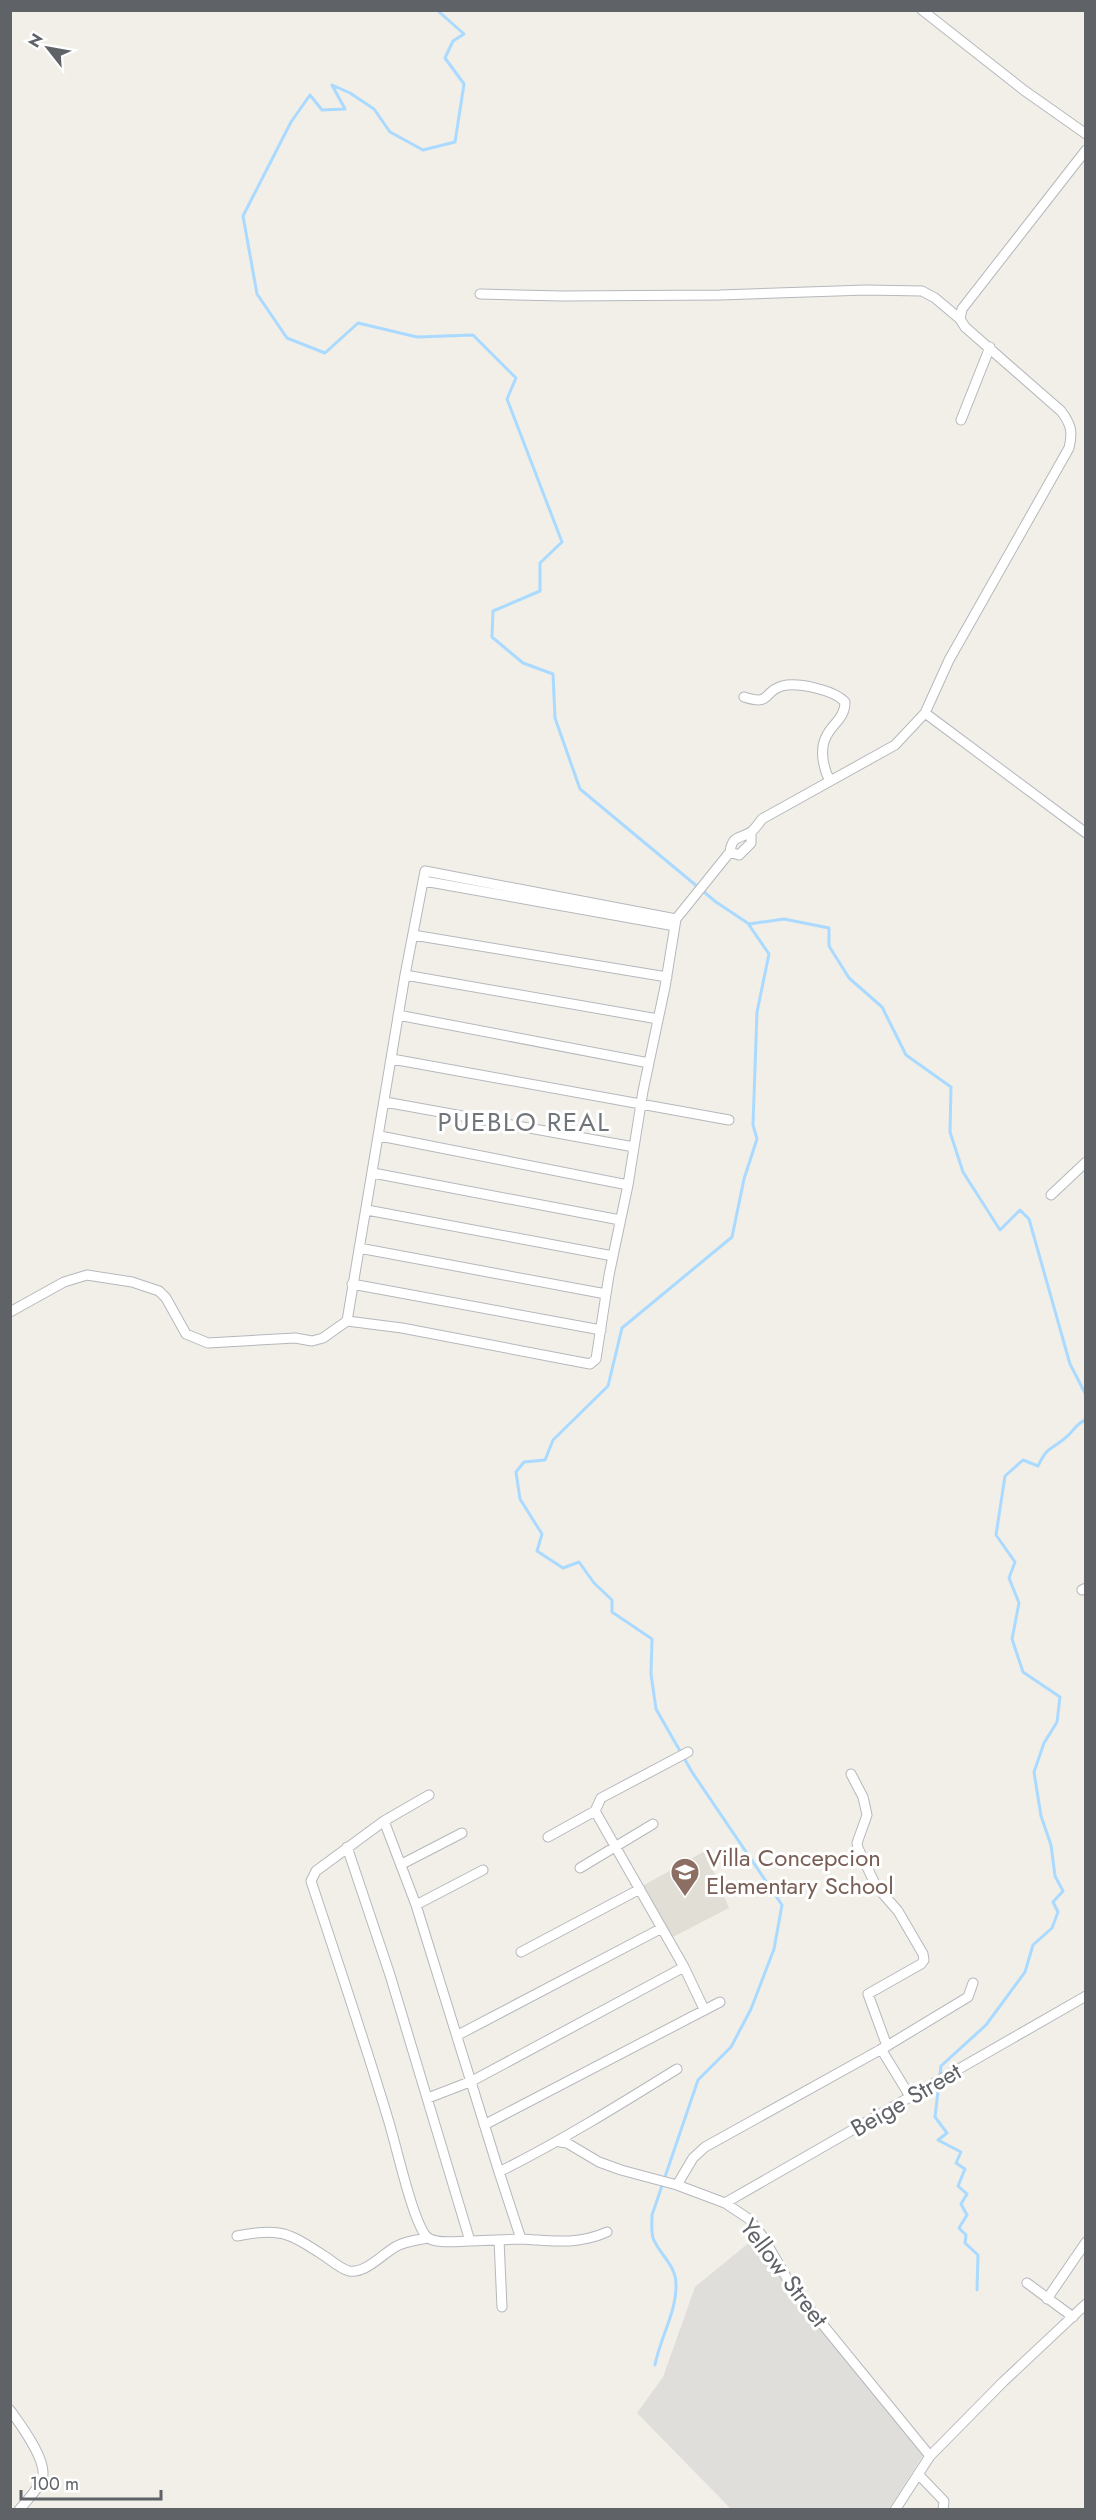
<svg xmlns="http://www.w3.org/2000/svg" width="1096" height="2520" font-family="Jost,sans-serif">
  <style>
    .industrial { fill: #e0deda }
    .education { fill: #e1ded6 }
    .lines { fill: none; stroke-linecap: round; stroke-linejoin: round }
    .stream { stroke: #aadaff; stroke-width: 3 }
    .minor-casing { stroke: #b5b8bc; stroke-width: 11 }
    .minor { stroke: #fff; stroke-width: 9 }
    .labels { text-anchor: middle; stroke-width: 6; stroke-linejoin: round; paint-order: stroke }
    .education-label { font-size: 24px; fill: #785e54; stroke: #fff; text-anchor: start }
    .street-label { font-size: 24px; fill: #5f6368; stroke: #fff }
    .neighbourhood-label { font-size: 26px; letter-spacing: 1.5px; fill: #70757a; stroke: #fff }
  </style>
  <rect width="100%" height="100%" fill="#f1efe8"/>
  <!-- industrial -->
  <path class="industrial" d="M757,2236l168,216 -36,57h-158l-94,-96 26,-36 32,-90z"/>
  <!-- education -->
  <path class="education" d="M705,1851l24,57 -60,31 -30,-51z"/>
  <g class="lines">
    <!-- stream -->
    <path class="stream" d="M437,10l27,24 -11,7 -8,17 19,26 -9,58 -32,8 -33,-18 -16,-23 -24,-16 -18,-8 13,24 -23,1 -12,-15 -19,27 -48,94 14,78 30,44 38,15 33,-30 59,14 56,-2 43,43 -9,21 55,143 -22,21v28l-47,20 -1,26 31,26 30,11 2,44 25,71 136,113 33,22 35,-5 45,9v18l20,32 33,29 24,48 45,32 -1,45 13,40 37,58 20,-20 9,9 41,145 16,31
      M977,2290l1,-35 -13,-12 1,-8 -7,-7 8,-13 -6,-11 6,-10 -9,-8 7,-17 -9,-6 5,-11 -23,-12 9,-7 -12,-16 6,-51 45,-41 39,-53 8,-27 19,-17 6,-16 -5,-10 10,-11 -8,-15 -4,-31 -10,-29 -7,-44 10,-29 13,-21 3,-25 -37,-25 -11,-33 7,-36 -10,-25 6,-16 -19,-27 9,-59 18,-16 15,6c10,-20 11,-15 26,-27 10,-7 8,-12 22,-20
      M655,2365c5,-27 22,-54 21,-81 0,-19 -17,-30 -23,-46 -2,-6 -1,-16 -1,-23l46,-135 33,-33 20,-38 23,-60 8,-44 -90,-133 -36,-63 -5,-35 1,-35 -40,-27v-12l-18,-17 -15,-21 -16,6 -26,-17 5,-17 -22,-35 -4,-27 8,-10 21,-2 8,-20 55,-54 14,-58 110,-91 12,-58 13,-40 -4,-14 4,-113 12,-58 -20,-29"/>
    <!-- minor casing -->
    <g class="minor-casing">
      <path id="minor" d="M922,10l103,81 61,43
        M480,294l82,2 158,-1 146,-5 56,1 13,7 25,21
        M961,420l29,-73
        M744,697c28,9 18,-5 38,-11 16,-4 52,4 63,16 0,16 -11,20 -18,33 -8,13 -4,33 3,46
        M925,713l161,120
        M730,852l9,3 12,-12v-11
        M424,881l251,45
        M676,919l-251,-48 -20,104 -58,346 55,7 188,36 6,-5 13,-84 19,-90 15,-94 22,-104 11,-68 54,-67c2,-17 10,-13 21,-20 4,-3 8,-9 11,-13l133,-74 30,-32 24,-53 120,-212c4,-16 2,-24 -8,-37l-96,-84 -5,-8 2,-10 124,-159
        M413,935l254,42
        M405,975l253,44
        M398,1015l251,48
        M392,1059l337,61
        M385,1102l249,45
        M380,1136l248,49
        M373,1173l247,47
        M1051,1195l35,-33
        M367,1210l246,46
        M359,1248l247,46
        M352,1284l249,46
        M10,1312l54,-30 23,-7 45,7 27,9 7,7 20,36 22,9 87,-5 17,3 11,-3 24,-17
        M1082,1590l4,-2
        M688,1752l-87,46 -6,13 89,156 20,42
        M851,1774l12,23 4,18 -10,28 1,5 18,38 22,25 25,43 1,6 -3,4 -53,30 19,52
        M429,1795l-45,26 32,84 83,267
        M384,1821l-68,50 -5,10c26,79 53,158 77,238 8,25 24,100 38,117 8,9 32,5 44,5
        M548,1837l47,-26
        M347,1847l43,128 80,266 51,-2 -22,-67c62,-31 120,-67 178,-103
        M402,1864l60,-31
        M580,1868l73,-44
        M416,1905l67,-35
        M521,1952l119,-63
        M458,2035l204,-107
        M881,2049l30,49
        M428,2098l44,-17 212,-114
        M484,2125l236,-123
        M560,2142l7,1 32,19 22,8 56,15 48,18 24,16 14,18 29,50 138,169
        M677,2185l16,-27 12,-11 182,-101 81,-49 5,-14
        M725,2203l361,-207
        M237,2236c44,-9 52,-3 89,21 7,5 15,12 23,14 17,3 34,-18 48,-25 9,-5 21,-6 31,-8
        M521,2239c31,2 57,6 86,-7
        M499,2240l3,67
        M1027,2283l46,34
        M1047,2299l39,-57
        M10,2410c10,14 39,52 32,69 -4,11 -15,21 -23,31
        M918,2474l26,27 -1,9
        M895,2510l35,-54 73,-74 83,-78"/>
    </g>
    <!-- minor -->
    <use href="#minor" class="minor"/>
  </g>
  <!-- icons -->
  <defs>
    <g id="school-pin" transform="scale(1.5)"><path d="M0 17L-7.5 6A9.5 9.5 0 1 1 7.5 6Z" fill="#8d6e63" stroke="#fff"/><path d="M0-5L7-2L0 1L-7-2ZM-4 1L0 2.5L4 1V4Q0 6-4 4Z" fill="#fff"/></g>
  </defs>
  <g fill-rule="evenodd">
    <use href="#school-pin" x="685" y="1872"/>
  </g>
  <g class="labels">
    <!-- education labels -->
    <g class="education-label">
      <text x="706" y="1866">Villa Concepcion<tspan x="706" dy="28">Elementary School</tspan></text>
    </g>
    <!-- street labels -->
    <g class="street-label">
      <text transform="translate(906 2100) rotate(-30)" y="8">Beige Street</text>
      <text transform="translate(784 2273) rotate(53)" y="8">Yellow Street</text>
    </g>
    <!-- neighbourhood labels -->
    <g class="neighbourhood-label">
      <text x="524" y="1131">PUEBLO REAL</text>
    </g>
  </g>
  <!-- border -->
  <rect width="1096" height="2520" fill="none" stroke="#5f6368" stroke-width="24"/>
  <!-- north arrow -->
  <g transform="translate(48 48) rotate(301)" stroke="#ffffff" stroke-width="4.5" paint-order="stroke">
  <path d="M0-4.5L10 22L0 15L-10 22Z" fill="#5f6368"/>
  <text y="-9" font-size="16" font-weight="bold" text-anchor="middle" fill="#5f6368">N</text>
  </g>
  <!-- scale -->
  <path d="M21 2490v9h140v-9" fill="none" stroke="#5f6368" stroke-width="3"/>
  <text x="30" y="2490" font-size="18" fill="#5f6368" stroke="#ffffff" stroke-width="4.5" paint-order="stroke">100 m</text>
</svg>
